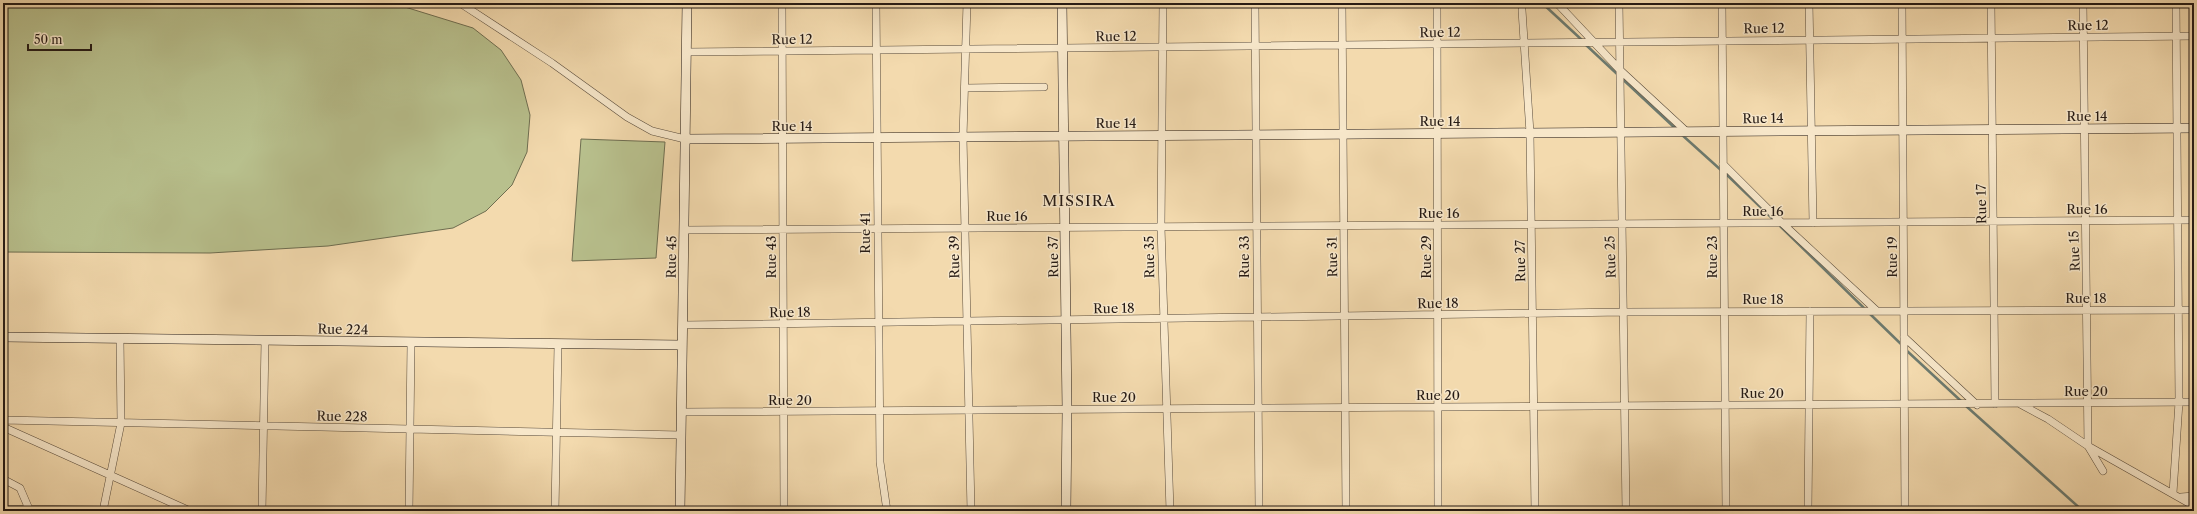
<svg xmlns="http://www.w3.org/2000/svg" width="2197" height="514" font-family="'Libre Caslon Text',serif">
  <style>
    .grass { fill: #b8c08d; stroke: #6e6d50 }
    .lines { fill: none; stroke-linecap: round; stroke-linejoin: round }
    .stream { stroke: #6c7a6f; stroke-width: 2.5 }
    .street-casing { stroke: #584a3a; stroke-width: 8 }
    .secondary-casing { stroke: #251a14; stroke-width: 10 }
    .street { stroke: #f7e7ca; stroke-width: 7 }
    .secondary { stroke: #f7e7ca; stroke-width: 9 }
    .labels { text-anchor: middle; stroke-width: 3; stroke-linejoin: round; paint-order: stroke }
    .street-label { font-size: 13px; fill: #251a14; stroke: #f7e7ca }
    .quarter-label { font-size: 15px; letter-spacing: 1px; fill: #251a14; stroke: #f7e7ca }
  </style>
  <rect width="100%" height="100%" fill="#f3daae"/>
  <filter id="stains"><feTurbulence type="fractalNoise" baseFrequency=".005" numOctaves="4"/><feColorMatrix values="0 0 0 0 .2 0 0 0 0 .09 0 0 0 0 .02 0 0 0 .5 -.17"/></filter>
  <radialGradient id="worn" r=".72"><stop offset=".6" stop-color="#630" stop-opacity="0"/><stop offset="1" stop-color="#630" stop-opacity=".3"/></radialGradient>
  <!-- grass -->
  <path class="grass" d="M3,3h389l81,25 28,22 20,30 9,35 -3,37 -15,33 -26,26 -33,17 -125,18 -118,7 -207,-1z
    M581,139l84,3 -9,116 -84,3z"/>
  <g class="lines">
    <!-- stream -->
    <path class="stream" d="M1542,3l41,38
      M1586,45l90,84
      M1681,134l41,37
      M1726,174l50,48
      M1779,225l87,85
      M1869,313l34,33
      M1906,350l55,51
      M1966,406l117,105"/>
    <!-- street casing -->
    <g class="street-casing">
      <path id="street" d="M460,3l92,60 75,54 25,14 33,8
        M782,3l2,508
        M876,3l4,459 7,49
        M967,3l-4,134 8,374
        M1163,3l-2,224 9,284
        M1255,3l4,508
        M1342,3l4,508
        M1437,3l1,508
        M1557,3l63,67 67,62
        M1619,3l7,508
        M1722,3l4,508
        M1809,3l4,220
        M1902,3l3,508
        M1991,3l4,401
        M2083,3l5,443 15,25
        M1522,10l8,123 5,378
        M686,52l1508,-16
        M965,88l79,-1
        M1723,164l59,59 95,88
        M684,230l1510,-10
        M683,325l941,-13 570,-2
        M1904,337l73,68
        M2020,404l28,15 40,27 106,60
        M681,412l1513,-10
        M3,420l678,15
        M3,427l187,84
        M3,479l17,9 9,21
        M2173,493l6,-91 -3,-399
        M2181,497l13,-1
        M3,509l100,1
        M103,511l18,-88 -1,-84
        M262,511l3,-170
        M409,511l2,-168
        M555,511l3,-166
        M1808,511l2,-200"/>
    </g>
    <!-- secondary casing -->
    <g class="secondary-casing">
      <path id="secondary" d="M1062,3l5,407 -1,101
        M685,139l1509,-11
        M3,337l679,8
        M680,511l7,-508"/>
    </g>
    <!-- street -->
    <use href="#street" class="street"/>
    <!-- secondary -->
    <use href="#secondary" class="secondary"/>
  </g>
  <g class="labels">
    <!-- street labels -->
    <g class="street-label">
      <text transform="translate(2088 25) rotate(-1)" y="5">Rue 12</text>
      <text transform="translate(1764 28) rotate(-1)" y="5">Rue 12</text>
      <text transform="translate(1440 32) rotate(-1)" y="5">Rue 12</text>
      <text transform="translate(1116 36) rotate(-1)" y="5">Rue 12</text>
      <text transform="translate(792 39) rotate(-1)" y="5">Rue 12</text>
      <text x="2087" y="121">Rue 14</text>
      <text transform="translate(1763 118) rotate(-1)" y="5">Rue 14</text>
      <text x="1440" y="126">Rue 14</text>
      <text x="1116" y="128">Rue 14</text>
      <text x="792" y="131">Rue 14</text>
      <text transform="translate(1981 204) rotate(-91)" y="5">Rue 17</text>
      <text x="2087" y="214">Rue 16</text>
      <text x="1763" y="216">Rue 16</text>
      <text x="1439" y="218">Rue 16</text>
      <text x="1007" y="221">Rue 16</text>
      <text transform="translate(865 233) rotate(-90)" y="5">Rue 41</text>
      <text transform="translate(2074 251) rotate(-92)" y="5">Rue 15</text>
      <text transform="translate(671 257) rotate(-89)" y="5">Rue 45</text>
      <text transform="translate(771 257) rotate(-90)" y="5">Rue 43</text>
      <text transform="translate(954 257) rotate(-91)" y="5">Rue 39</text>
      <text transform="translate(1053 257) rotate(-91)" y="5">Rue 37</text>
      <text transform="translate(1149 257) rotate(-91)" y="5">Rue 35</text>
      <text transform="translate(1244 257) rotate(-90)" y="5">Rue 33</text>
      <text transform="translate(1332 257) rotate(-91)" y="5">Rue 31</text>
      <text transform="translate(1426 257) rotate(-90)" y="5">Rue 29</text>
      <text transform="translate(1610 257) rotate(-92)" y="5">Rue 25</text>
      <text transform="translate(1712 257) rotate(-90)" y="5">Rue 23</text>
      <text transform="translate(1892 257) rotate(-90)" y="5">Rue 19</text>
      <text transform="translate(1520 261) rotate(-91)" y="5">Rue 27</text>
      <text x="2086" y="303">Rue 18</text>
      <text x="1763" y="304">Rue 18</text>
      <text transform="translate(1438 303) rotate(-1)" y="5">Rue 18</text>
      <text transform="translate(1114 308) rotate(-1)" y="5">Rue 18</text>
      <text transform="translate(790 312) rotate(-1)" y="5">Rue 18</text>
      <text transform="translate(343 329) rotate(1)" y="5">Rue 224</text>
      <text x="2086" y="396">Rue 20</text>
      <text x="1762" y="398">Rue 20</text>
      <text x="1438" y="400">Rue 20</text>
      <text x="1114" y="402">Rue 20</text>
      <text x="790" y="405">Rue 20</text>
      <text transform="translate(342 416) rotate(1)" y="5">Rue 228</text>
    </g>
    <!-- quarter labels -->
    <g class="quarter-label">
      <text x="1079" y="206">MISSIRA</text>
    </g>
  </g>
  <!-- margin -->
  <rect width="2197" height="514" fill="none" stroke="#f3daae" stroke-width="16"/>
  <rect x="4" y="4" width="2189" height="506" fill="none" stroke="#251a14" stroke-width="2"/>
  <rect x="8" y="8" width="2181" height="498" fill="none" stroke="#251a14"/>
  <!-- scale -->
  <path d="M28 44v6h63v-6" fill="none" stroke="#251a14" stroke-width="2"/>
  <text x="34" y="44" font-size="12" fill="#251a14" stroke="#f7e7ca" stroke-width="3" paint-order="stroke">50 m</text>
  <rect width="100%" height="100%" filter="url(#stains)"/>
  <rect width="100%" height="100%" fill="url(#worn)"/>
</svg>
